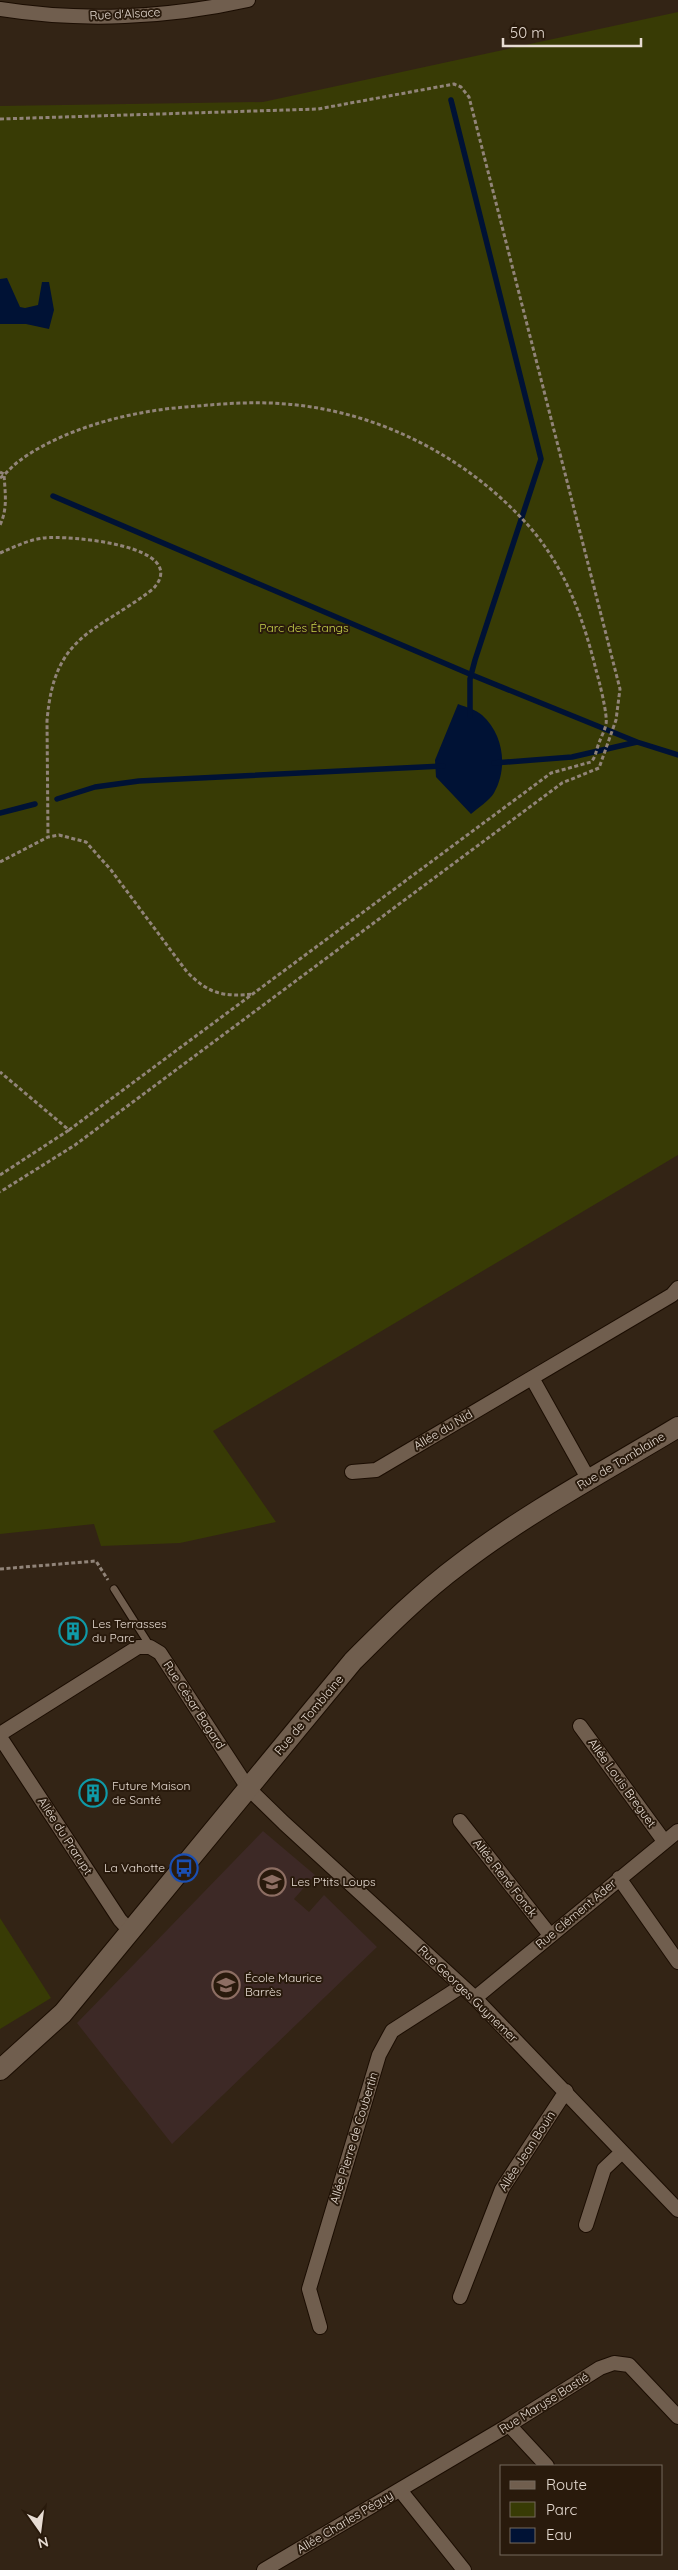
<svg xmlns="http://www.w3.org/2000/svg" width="678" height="2570" font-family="Quicksand,sans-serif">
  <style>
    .education { fill: #3d2926 }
    .green { fill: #383b05 }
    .water { fill: #001235 }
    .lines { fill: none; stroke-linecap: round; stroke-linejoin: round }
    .stream { stroke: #001235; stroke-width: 5.5 }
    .lane-casing { stroke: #1b0d02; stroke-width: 9 }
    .street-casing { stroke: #1b0d02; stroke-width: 16 }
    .secondary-casing { stroke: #1b0d02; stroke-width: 22 }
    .path { stroke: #918479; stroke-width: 3; stroke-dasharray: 4 2.5; stroke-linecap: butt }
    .lane { stroke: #705e4e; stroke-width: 7 }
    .street { stroke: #705e4e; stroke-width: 14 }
    .secondary { stroke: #705e4e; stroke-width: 20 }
    .labels { text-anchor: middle; stroke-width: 4; stroke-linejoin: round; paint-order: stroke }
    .street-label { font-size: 12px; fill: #e7dcd3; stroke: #291a0c }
    .park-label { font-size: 12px; fill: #c8d24b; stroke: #291a0c }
    .poi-label { font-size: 12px; fill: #e7dcd3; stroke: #291a0c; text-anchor: start }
  </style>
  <rect width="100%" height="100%" fill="#332415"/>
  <!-- education -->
  <path class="education" d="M263,1831l52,44 -21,24 15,13 15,-17 53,52 -205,197 -95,-121z"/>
  <!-- green -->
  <path class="green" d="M678,12v1143l-465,276 63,91 -96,21 -79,3 -7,-22 -94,10v-1428l263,-4z
    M0,1918l51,80 -51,31z"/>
  <!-- water -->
  <path class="water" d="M7,278l13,29 5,1 13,-3 4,-23h7l5,28 -5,19 -23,-5h-26v-45z
    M458,704c8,3 18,6 24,11 22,20 26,53 12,78 -5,8 -16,15 -23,21l-35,-37 -1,-17z"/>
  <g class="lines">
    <!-- stream -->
    <path class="stream" d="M451,100l90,359 -66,201 -5,19v37
      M53,496l419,179 165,67
      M494,763l78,-6 65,-15 41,13
      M57,799l38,-12 44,-6 304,-15
      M0,813l35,-9"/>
    <!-- lane casing -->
    <g class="lane-casing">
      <path id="lane" d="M114,1589l36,57"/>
    </g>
    <!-- street casing -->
    <g class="street-casing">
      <path id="street" d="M0,9c81,13 168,9 248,-9
        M532,1378l57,102
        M352,1472l24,-2 296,-175 6,-7
        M580,1726l84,115
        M0,1734l138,-87h12l10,6 88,135 36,35 191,175 203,212
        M0,1737l120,183 12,13
        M460,1821l90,114
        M619,1878l59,84
        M475,1998l203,-167
        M586,2225l18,-56 18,-17
        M460,2297l42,-108 64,-98
        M320,2327l-11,-38 70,-234 13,-24 70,-45
        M509,2425l38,41
        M400,2490l64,80
        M264,2570l245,-145 91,-57 14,-5 15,2 49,52"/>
    </g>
    <!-- secondary casing -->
    <g class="secondary-casing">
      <path id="secondary" d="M0,2070l63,-57 290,-352c34,-34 68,-68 107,-97 68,-52 145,-93 218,-137"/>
    </g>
    <!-- path -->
    <path class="path" d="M0,119l318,-10 136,-25 7,3 8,10 151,592 -4,31 -17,48 -37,15 -487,362 -75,47
      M0,472l4,2c1,19 4,34 -4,51
      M0,478c7,-5 12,-12 19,-17 45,-33 112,-50 167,-54 33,-3 67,-6 100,-3 91,7 179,52 240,119 38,41 57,94 70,147 3,10 12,46 10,54 -1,6 -5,13 -7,19 -3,7 -3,14 -8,19l-40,11 -482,357 -69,-58
      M0,553c14,-6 28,-13 43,-15 24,-3 150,7 110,51 -59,45 -99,45 -106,132l1,116
      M0,862l48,-25 11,-2 27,7 25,28 76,102c22,22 36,25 67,22
      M0,1175l69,-45
      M0,1569l96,-8 12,19"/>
    <!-- lane -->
    <use href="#lane" class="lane"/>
    <!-- street -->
    <use href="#street" class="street"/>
    <!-- secondary -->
    <use href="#secondary" class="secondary"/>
  </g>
  <!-- icons -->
  <defs>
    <g id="building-ring" transform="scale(1.4375)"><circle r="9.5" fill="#291a0c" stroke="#0f9aa8" stroke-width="1.5"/><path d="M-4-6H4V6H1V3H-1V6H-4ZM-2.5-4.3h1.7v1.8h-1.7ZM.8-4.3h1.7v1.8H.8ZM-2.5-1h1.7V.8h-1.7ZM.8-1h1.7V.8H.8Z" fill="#0f9aa8"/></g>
    <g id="bus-ring" transform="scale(1.4375)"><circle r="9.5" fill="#291a0c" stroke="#1a4fb4" stroke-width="1.5"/><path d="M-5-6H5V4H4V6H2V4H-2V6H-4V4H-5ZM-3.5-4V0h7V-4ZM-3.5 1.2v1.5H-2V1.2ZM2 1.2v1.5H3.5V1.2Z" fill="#1a4fb4"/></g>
    <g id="school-ring" transform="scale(1.4375)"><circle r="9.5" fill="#291a0c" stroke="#8d6e63" stroke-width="1.5"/><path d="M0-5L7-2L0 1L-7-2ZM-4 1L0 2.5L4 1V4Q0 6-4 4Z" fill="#8d6e63"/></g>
  </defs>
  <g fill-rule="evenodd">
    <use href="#building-ring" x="73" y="1631"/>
    <use href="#building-ring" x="93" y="1793"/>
    <use href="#bus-ring" x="184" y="1868"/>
    <use href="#school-ring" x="272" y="1882"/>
    <use href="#school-ring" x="226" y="1985"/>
  </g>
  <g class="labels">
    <!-- street labels -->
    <g class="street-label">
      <text transform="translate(125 14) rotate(-3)" y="4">Rue d'Alsace</text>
      <text transform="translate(443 1430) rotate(-31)" y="4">Allée du Nid</text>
      <text transform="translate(621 1461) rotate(-31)" y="4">Rue de Tomblaine</text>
      <text transform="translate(194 1705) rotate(57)" y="4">Rue César Bagard</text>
      <text transform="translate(309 1715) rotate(-50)" y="4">Rue de Tomblaine</text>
      <text transform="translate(622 1783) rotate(54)" y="4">Allée Louis Breguet</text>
      <text transform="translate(65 1836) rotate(57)" y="4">Allée du Prarupt</text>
      <text transform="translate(505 1878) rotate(52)" y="4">Allée René Fonck</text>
      <text transform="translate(576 1914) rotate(-40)" y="4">Rue Clément Ader</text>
      <text transform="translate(468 1994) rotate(44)" y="4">Rue Georges Guynemer</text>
      <text transform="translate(354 2138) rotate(-73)" y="4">Allée Pierre de Coubertin</text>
      <text transform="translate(527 2151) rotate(-57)" y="4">Allée Jean Bouin</text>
      <text transform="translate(544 2403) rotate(-32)" y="4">Rue Maryse Bastié</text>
      <text transform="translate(345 2522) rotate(-31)" y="4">Allée Charles Péguy</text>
    </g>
    <!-- park labels -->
    <g class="park-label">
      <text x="304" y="632">Parc des Étangs</text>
    </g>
    <!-- poi labels -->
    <g class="poi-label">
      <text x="92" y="1628">Les Terrasses<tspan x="92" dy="14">du Parc</tspan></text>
      <text x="112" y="1790">Future Maison<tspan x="112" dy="14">de Santé</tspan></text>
      <text x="165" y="1872" text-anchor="end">La Vahotte</text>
      <text x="291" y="1886">Les P'tits Loups</text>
      <text x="245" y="1982">École Maurice<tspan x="245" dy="14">Barrès</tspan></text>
    </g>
  </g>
  <!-- legend -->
  <rect x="500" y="2465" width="162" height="90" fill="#291a0c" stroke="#75685c"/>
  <rect x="510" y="2481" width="25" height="8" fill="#705e4e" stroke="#75685c"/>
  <text x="546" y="2490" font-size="15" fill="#e7dcd3">Route</text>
  <rect x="510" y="2502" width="25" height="15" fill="#383b05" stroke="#75685c"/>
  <text x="546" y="2515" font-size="15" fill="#e7dcd3">Parc</text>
  <rect x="510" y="2528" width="25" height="15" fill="#001235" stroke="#75685c"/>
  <text x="546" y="2540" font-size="15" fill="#e7dcd3">Eau</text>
  <!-- north arrow -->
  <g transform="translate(40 2530) rotate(166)" stroke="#291a0c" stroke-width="4" paint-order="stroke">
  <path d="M0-4L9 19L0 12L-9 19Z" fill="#e7dcd3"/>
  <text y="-8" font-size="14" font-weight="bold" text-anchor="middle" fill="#e7dcd3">N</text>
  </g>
  <!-- scale -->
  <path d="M503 38v8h138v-8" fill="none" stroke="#e7dcd3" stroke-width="2.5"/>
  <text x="510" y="38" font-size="15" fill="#e7dcd3" stroke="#291a0c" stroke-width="4" paint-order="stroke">50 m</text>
</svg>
